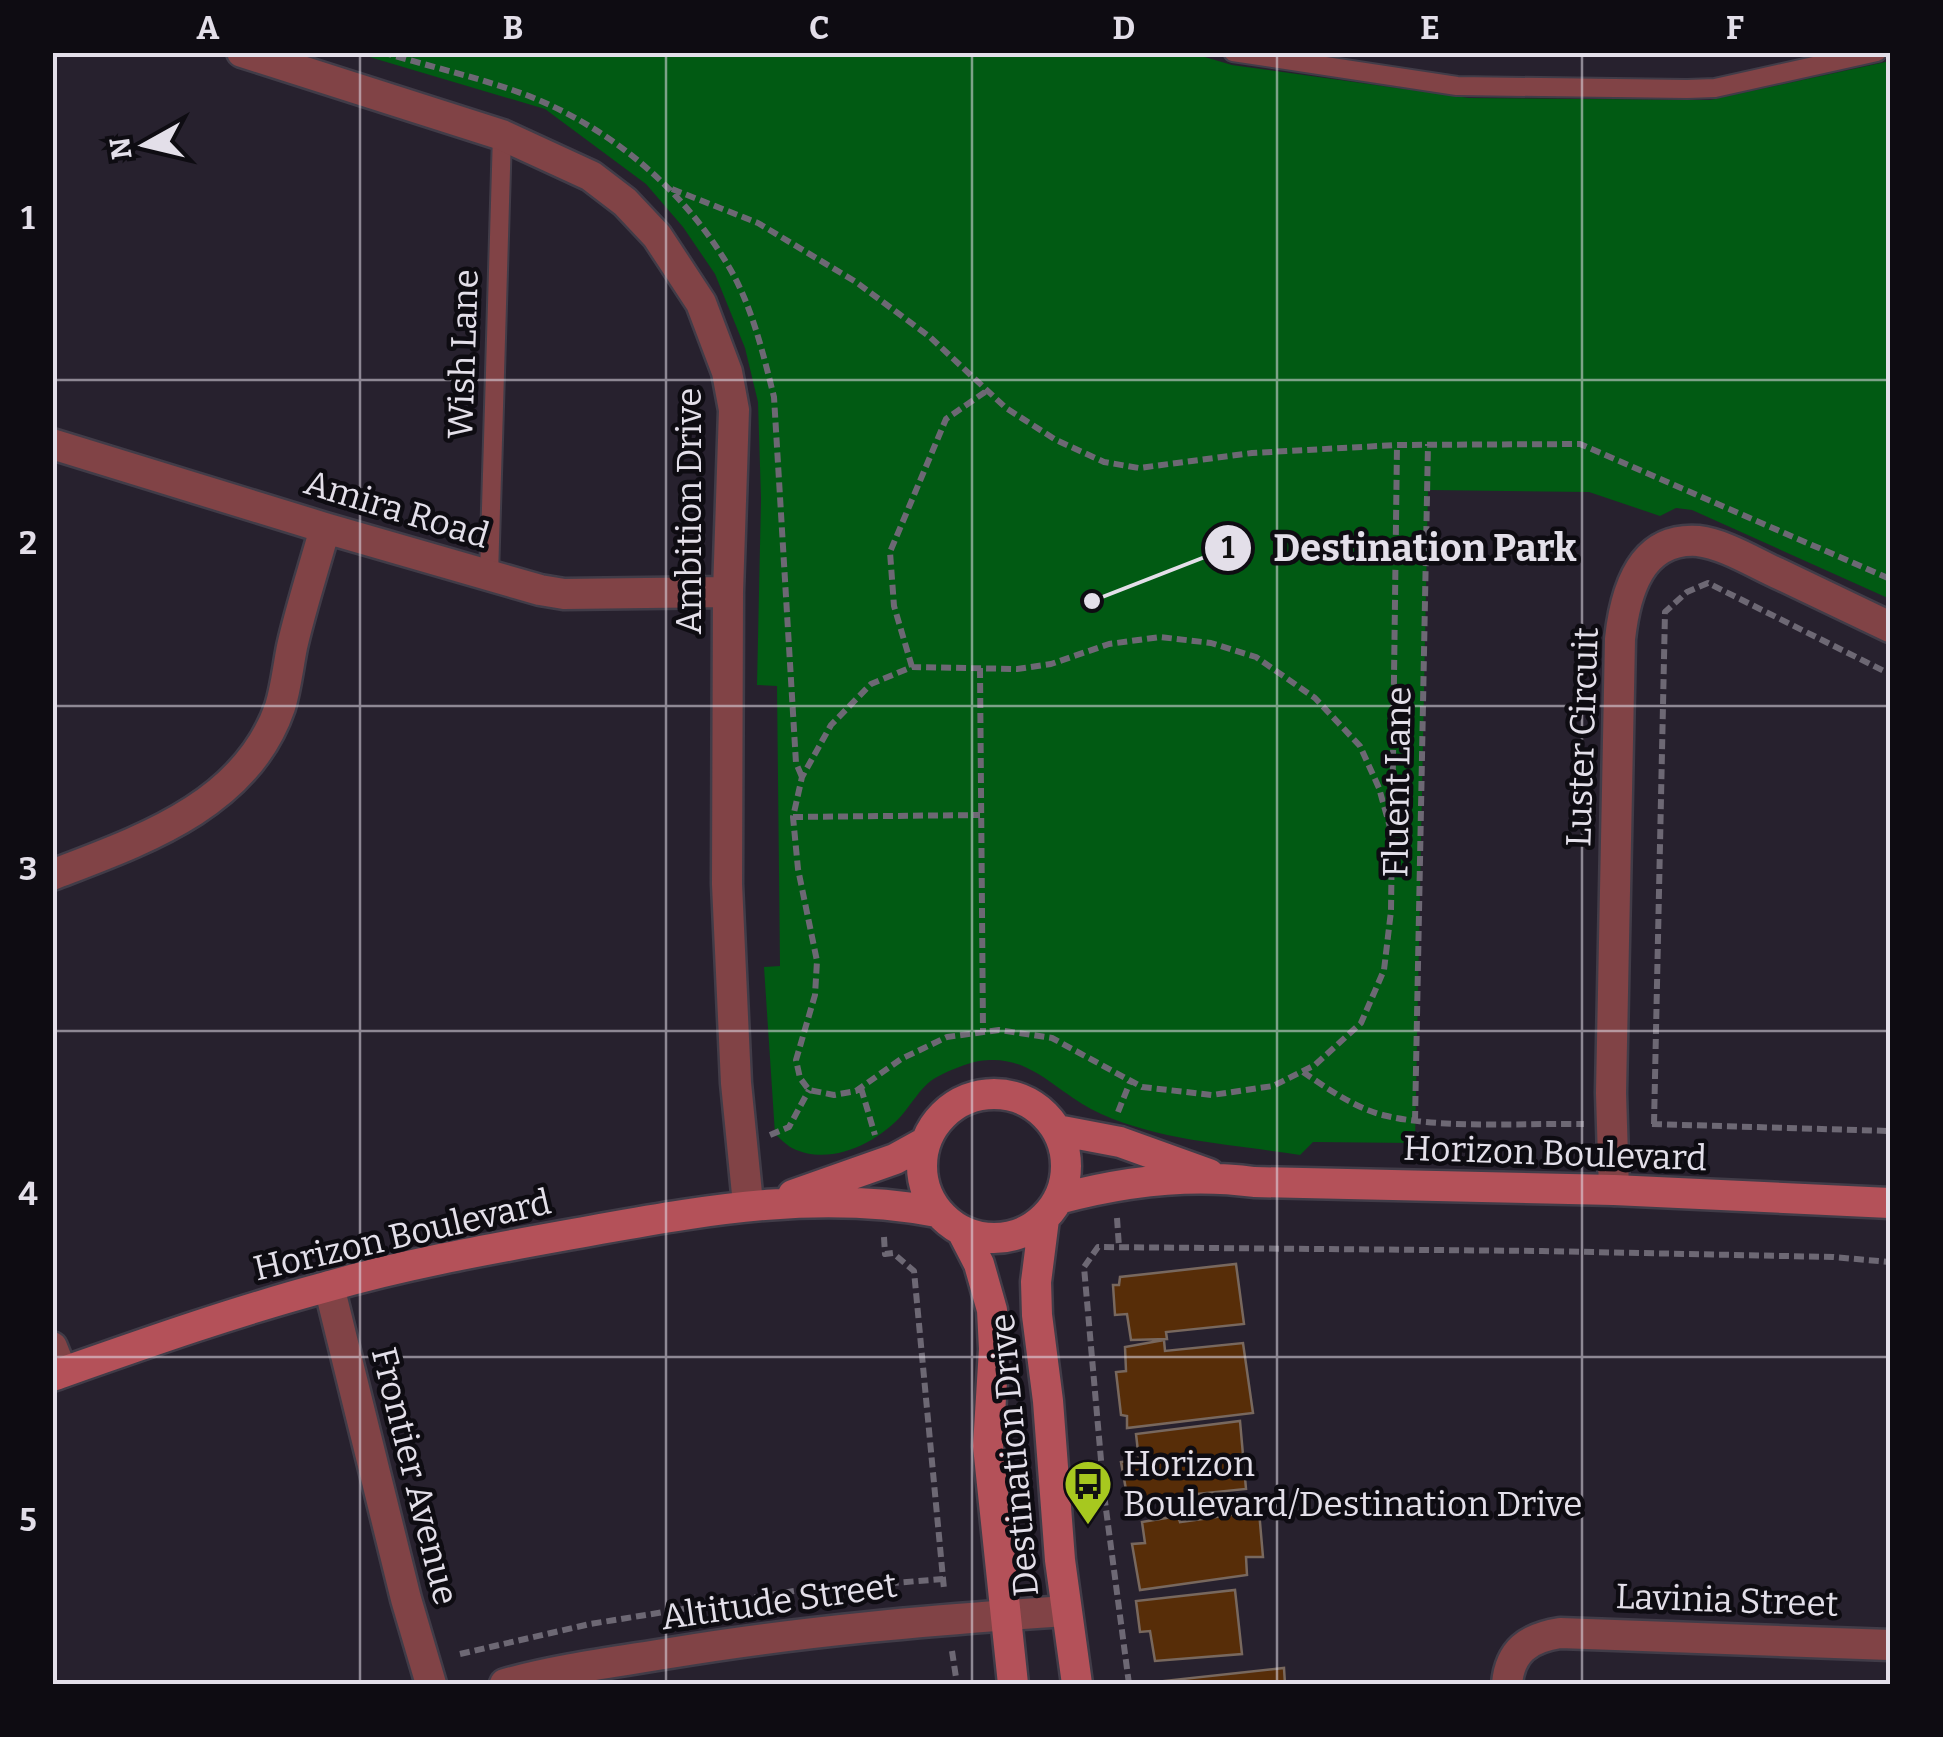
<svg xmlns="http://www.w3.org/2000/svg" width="1943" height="1737" font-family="Bitter,serif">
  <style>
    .green { fill: #015a13 }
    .building { fill: #572d08; stroke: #78685e; stroke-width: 2.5 }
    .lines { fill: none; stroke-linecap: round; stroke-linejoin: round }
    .lane-casing { stroke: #413c48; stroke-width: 22 }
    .street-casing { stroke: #413c48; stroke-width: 35 }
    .secondary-casing { stroke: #413c48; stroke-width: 35 }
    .path { stroke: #6d6874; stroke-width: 6; stroke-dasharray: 10 5; stroke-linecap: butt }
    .lane { stroke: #814346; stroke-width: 18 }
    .street { stroke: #814346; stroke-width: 30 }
    .secondary { stroke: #b45159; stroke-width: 30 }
    .grid { fill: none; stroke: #e3dfe9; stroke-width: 2.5; stroke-opacity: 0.55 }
    .labels { text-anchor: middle; stroke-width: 9; stroke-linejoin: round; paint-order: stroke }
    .street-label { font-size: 35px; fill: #e3dfe9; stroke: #0e0c12 }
    .poi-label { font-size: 35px; fill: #e3dfe9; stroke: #0e0c12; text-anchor: start }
    .leader { fill: none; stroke: #e3dfe9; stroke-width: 4 }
    .callout-dot { fill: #e3dfe9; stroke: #0e0c12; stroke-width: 4 }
    .mark-label { font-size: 30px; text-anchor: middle; font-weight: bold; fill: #111 }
    .callout-label { font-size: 38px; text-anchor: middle; font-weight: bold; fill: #e3dfe9; stroke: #0e0c12; stroke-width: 9; stroke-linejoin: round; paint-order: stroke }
    .neatline { fill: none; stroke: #e3dfe9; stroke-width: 4 }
    .grid-label { font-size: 32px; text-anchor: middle; font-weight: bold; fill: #e3dfe9 }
  </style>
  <rect width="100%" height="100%" fill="#27212e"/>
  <!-- green -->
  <path class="green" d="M1191,53l41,12 237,33 241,2 180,-39v538l-198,-89 -16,-2 -16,8 -71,-24 -161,-2 -13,653 -102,-1 -13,13c-68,-11 -147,-14 -209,-46 -33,-17 -60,-51 -101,-49 -18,0 -43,11 -58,20 -12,9 -20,23 -30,35 -25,28 -72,52 -110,33 -6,-3 -12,-10 -17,-14l-11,-167 16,-1 -3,-280 -20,-1 4,-186 -3,-97 -13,-54 -30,-74 -32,-47 -37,-43 -101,-75 -189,-56z"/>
  <!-- building -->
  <path class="building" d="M1236,1264l8,60 -78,8 1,7 -36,1 -4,-26 -12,1 -2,-30h6l1,-8z
    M1164,1340l1,11 78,-8 10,70 -126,15v-12l-6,-1 -5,-43 10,-1 -1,-24z
    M1240,1421l6,68 -118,12 -7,-39 18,-2 -3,-26z
    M1259,1511l4,46h-17l1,18 -107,15 -8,-46 13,-1 -3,-21 36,-6 2,6z
    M1235,1590l7,64 -87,7 -5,-30 -10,1 -4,-31z
    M1284,1668l1,16h-129l-1,-2z"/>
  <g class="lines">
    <!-- lane casing -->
    <g class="lane-casing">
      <path id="lane" d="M1233,52l224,34 230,3 28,-1 162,-36
        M489,576l13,-441"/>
    </g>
    <!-- street casing -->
    <g class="street-casing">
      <path id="street" d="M242,52l260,83 89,41 34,26 32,34 44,67 26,69 7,38 -6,182 -1,292 9,199 12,121
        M52,444l273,84 215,62 24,4 164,-2
        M52,875c88,-34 194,-69 228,-168 6,-19 8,-40 12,-60 9,-40 22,-79 33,-119
        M1614,1190l-3,-97 9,-454c5,-46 20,-102 78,-98 26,3 55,21 79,32 38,18 76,36 113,54
        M329,1286l77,313 25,85
        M52,1347l10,25
        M505,1684c54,-15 110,-22 165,-31 132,-22 263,-33 396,-42
        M1507,1684c3,-33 21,-46 53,-51l330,12"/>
    </g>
    <!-- secondary casing -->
    <g class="secondary-casing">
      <path id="secondary" d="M922 1166a72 72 0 1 1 144 0a72 72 0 1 1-144 0Z
        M1057,1130l63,12 89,32
        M793,1195l102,-36 29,-16
        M1058,1199c63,-17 131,-26 196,-17l360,8 276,13
        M1044,1219l-8,63 1,33 11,86 12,159 17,124
        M962,1231l17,33 13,46 2,39 -6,97 25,238
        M52,1376c91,-32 181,-64 274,-89 90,-26 182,-41 274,-58 112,-20 223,-39 337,-17"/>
    </g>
    <!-- path -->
    <path class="path" d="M382,52c48,15 100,26 147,44 83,33 155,94 200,171 23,39 34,86 45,130l22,366 6,14
      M672,189l86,34 98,59 74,55 76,71 50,32 48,22 35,6 113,-15 145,-8 183,-1 310,135
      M912,667l-18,-61 -4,-54 56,-133 39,-27
      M980,668l3,364
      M793,817l187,-2
      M1391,831l-12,-43 -19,-42 -45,-48 -59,-41 -45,-14 -51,-6 -51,7 -58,20 -34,5 -105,-2 -41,17 -40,41 -29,52 -9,40 5,52 19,92 -2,34 -19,65 4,18 9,12 25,5 22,-4 45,-32 46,-22 52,-7 53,8 90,49 70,8 61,-9 42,-21 46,-42 23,-53 7,-59 6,-466
      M1303,1072c25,17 55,38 84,44 55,13 139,7 197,8
      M861,1088l14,47
      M1118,1112l12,-30
      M1415,1121l13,-677
      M1652,1124l238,7
      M1654,1124l11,-512 22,-20 21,-9 182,91
      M770,1135l19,-8 20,-37
      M1117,1218l2,29
      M884,1237l1,17 8,-1 21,18 30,318
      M952,1651l5,33
      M460,1654l130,-30 204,-33 149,-12
      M1129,1684l-25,-190 -20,-227 14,-20 444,4 291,6 57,5"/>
    <!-- lane -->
    <use href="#lane" class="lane"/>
    <!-- street -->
    <use href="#street" class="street"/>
    <!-- secondary -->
    <use href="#secondary" class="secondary"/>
  </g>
  <!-- grid -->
  <path class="grid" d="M360,52v1632M666,52v1632M972,52v1632M1277,52v1632M1582,52v1632M52,380h1838M52,706h1838M52,1031h1838M52,1357h1838"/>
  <!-- icons -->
  <defs>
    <g id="bus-pin" transform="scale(2.5)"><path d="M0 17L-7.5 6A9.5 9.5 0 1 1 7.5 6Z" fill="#a7c81f" stroke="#0e0c12"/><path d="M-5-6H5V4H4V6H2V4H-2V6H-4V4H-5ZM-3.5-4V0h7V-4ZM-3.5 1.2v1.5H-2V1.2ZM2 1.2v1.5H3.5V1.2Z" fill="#111"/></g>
  </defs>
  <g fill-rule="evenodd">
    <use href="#bus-pin" x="1088" y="1484"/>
  </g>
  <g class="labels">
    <!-- street labels -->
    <g class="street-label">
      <text transform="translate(463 354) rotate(-88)" y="12">Wish Lane</text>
      <text transform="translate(397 509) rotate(17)" y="12">Amira Road</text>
      <text transform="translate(689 511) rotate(-90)" y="12">Ambition Drive</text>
      <text transform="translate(1582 737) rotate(-88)" y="12">Luster Circuit</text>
      <text transform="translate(1397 782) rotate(-89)" y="12">Fluent Lane</text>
      <text transform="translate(1555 1153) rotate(2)" y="12">Horizon Boulevard</text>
      <text transform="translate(402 1235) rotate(-13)" y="12">Horizon Boulevard</text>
      <text transform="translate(1014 1455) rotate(-95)" y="12">Destination Drive</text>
      <text transform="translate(415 1476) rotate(76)" y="12">Frontier Avenue</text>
      <text transform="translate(1727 1600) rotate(2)" y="12">Lavinia Street</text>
      <text transform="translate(779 1601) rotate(-8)" y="12">Altitude Street</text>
    </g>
    <!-- poi labels -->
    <g class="poi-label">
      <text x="1123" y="1476">Horizon<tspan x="1123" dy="40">Boulevard/Destination Drive</tspan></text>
    </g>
  </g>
  <!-- callouts -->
  <path class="leader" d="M1092 601L1228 548"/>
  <g class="callout-dot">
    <circle cx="1092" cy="601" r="10"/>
    <circle cx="1228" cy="548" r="25"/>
  </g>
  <g class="mark-label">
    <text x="1228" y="558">1</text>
  </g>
  <g class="callout-label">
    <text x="1425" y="561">Destination Park</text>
  </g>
  <!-- border -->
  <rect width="1943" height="1737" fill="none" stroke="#0e0c12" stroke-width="110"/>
  <!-- north arrow -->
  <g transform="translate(145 145) rotate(262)" stroke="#0e0c12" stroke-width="8" paint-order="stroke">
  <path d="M0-8L18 38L0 25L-18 38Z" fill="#e3dfe9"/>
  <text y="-15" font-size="28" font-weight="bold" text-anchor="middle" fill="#e3dfe9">N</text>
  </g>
  <rect x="55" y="55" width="1833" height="1627" class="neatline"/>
  <g class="grid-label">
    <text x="208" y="39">A</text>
    <text x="513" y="39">B</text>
    <text x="819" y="39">C</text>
    <text x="1124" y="39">D</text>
    <text x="1430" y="39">E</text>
    <text x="1735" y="39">F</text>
    <text x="28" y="229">1</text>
    <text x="28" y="554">2</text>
    <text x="28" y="880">3</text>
    <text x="28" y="1205">4</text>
    <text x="28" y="1531">5</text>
  </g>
</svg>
